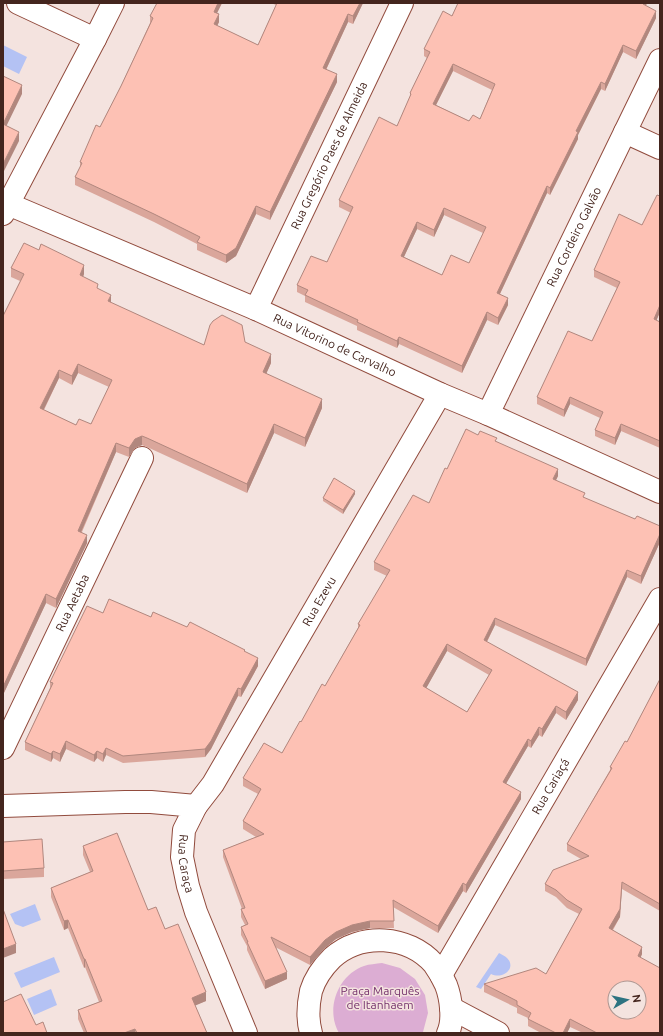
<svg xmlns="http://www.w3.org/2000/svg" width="663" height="1036" font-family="Ubuntu,sans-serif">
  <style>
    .green { fill: #dcadd3 }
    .water { fill: #b4c2f4 }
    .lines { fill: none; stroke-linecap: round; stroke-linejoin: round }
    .street-casing { stroke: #914b3d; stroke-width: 24 }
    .street { stroke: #fff; stroke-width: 22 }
    .wall { fill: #daa69b; fill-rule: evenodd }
    .shaded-wall { fill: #b1877e }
    .building { fill: #fdc1b4; stroke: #b1877e; fill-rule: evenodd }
    .labels { text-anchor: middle; stroke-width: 3; stroke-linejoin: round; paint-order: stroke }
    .street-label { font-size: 12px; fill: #44251e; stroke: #f4e3df }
    .park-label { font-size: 12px; fill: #77356e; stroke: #f4e3df }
  </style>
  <rect width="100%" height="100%" fill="#f4e3df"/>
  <!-- green -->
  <path class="green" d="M382,963l18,5 15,11 10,16 3,18 -5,19 -1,1h-83c-14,-24 -1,-58 25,-67 5,-2 12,-2 18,-3z"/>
  <!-- water -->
  <path class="water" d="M3,45l24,12 -8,17 -16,-8z
    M35,904l6,16 -18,7 -8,-3 -5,-10z
    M499,953c2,1 6,3 8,5 10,10 -4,22 -16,16l-10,15 -5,-2z
    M54,957l6,15 -39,16 -7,-15z
    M51,989l6,16 -23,10 -7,-16z"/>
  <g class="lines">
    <!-- street casing -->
    <g class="street-casing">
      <g id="street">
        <path d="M18,3l77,36"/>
        <path d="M625,132l35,16"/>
        <path id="s1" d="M8,204l248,105 184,85 48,20 172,78"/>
        <path d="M3,214l92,-175 18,-36"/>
        <path id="s2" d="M256,309l146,-306"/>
        <path id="s3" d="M488,414l172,-354"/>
        <path id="s4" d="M3,748l139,-290"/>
        <path id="s5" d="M3,806l122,-4h26l45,4 -12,24 -2,27 6,29 8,26 50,121"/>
        <path id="s6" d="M196,806l17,-22 227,-390"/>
        <path id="s7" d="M441,975l219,-376"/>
        <path d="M451,1008l47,25"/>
        <path d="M311,1033c-4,-14 -3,-28 0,-42 4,-13 12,-24 21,-33 29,-26 76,-23 102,6 5,7 9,14 12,21 5,13 8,35 2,48"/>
      </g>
    </g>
    <!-- street -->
    <use href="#street" class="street"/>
  </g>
  <!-- wall -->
  <path class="wall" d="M157,3h65l-5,10 2,9 -2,4 41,19 18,-40 -5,-2h92l-10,21 -5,-2 -22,48 11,12 -67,138 -14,-6 -20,42 -10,7 -29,-13v-6l-43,-22 -79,-37v-8l5,-9v-6l20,-35 21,-41 29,-63v-7z
    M458,3h189l-1,3 10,12 -20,41 -13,-7 -18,39 -4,-2 -23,46v4l-28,56 -3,-2 -47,101 8,11 -10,20 -11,-5 -25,53 -63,-29 -2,4 -40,-18v-4l-52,-24v-6l-8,-4v-7l30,-23 24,-49 -12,-6v-7l58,-74 13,-29v-4l17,-35 -3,-2v-7l28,-33zM453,71l39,19 -12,29 -11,2 -33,-16zM444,215l39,18 -14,30 -27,12 -38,-18 13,-28 17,8z
    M660,196v116l-4,9 4,1v126l-39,-17 -6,14 -20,-9v-6l5,-12 -30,-14 -6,13 -27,-13v-7l55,-56 25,-53 -23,-11v-7l48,-45z
    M11,268l73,6 -1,3 15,12 13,14 93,42 41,-3 26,21 -5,11 56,34 -17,39 -31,-14 -27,60 -100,-46 -5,-2 -7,3 -6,9 -13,-5 -34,80 5,11 -31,65 -10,-5 -43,92v9v-388l17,-35 -9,-4zM78,373l31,14 -18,37 -15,1 -32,-15 15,-32 13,7z
    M478,435l19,7 61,34 -2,4 29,18 50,21 25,7v16l-19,42 -14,-7 -41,89 -91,-41 -8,17 91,58 -12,20 -10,-7 -14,24 -3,-2 -8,13 -3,-2 -22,37 15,16 -55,94 -3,-2 -25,42 -45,-26 1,21h-24l-18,4 -16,7 -11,9 -15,17 -35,-18 12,32 -22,10 -18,-39v-4l-6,-11v-8l4,-2 -4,-8v-8h1l-19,-52v-7l33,-13 -13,-8v-8l15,-27 -15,-8v-8l39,-25 43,-67 33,-58v-4l29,-48 -13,-6v-8l55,-59 18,-34zM447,651l42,24 -22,37 -41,-24z
    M355,494l-12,20 -20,-13v-3z
    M151,617l36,10 58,25 13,14 -17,31 -3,-1 -27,53 -6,8 -82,6 -17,-8 -3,7 -6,-4 -3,4 -28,-13 -6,13 -7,-4 -2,4 -26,-12v-8l25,-54v-6z
    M660,679v232l-38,-22 -2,28 -7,13 29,24 -2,4 20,75h-77l-13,-6 -3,6h-26l-13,-7v-8l-11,-5v-5l-33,-16v-8l62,-10 33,-60 -12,-6 -11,-11 -11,-6v-7l36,-25 -14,-8v-7l43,-74v-3l17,-25z
    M3,842l41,26v9l-41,2z
    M83,846l65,64 17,19 41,72 -11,4 12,28h-123l-6,-14v-9l21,-8 -14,-35 -1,1 -16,-40 -4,2 -13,-33v-9l39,-16 -7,-17z"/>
  <!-- shaded-wall -->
  <path class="shaded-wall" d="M218,3h4l-8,16v-7z
    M360,3h3l-10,21v-8z
    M643,3h4l-4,8z
    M656,11v7l-20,41v-8z
    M219,14v8l-5,10v-8z
    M348,14v8l-25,54v-8z
    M623,45v7l-18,39v-7z
    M453,64v7l-20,40v-7z
    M337,74v8l-67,138v-8z
    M601,82v7l-23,46v4l-28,56v-7l26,-57z
    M22,85v9l-19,39v-9z
    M19,132v9l-16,32v-9z
    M547,186v7l-50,107v-7z
    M256,206v8l-20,42 -10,7v-8z
    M444,208v7l-10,22v-7z
    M417,222v7l-16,34v-7z
    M84,265v9l-4,10v-9z
    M111,295v9l-3,-3z
    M508,298v7l-10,20v-7z
    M660,305v7l-6,14v-7z
    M487,312v8l-25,53v-7z
    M399,337v7l-2,4v-7z
    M271,354v9l-8,18v-9z
    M78,364v9l-6,12v-9z
    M59,370v8l-19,39v-9z
    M570,397v7l-6,13v-7z
    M322,399v9l-17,39v-9z
    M274,424v9l-27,60v-9z
    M621,424v7l-6,14v-7z
    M142,436v9l-7,3 -6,9v-9l6,-9z
    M116,443v9l-38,87v-8z
    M558,469v7l-5,10v-7z
    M355,491v3l-12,20v-4z
    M660,534v8l-19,42v-8z
    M87,535v8l-31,65v-9z
    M627,570v7l-41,89v-7z
    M46,594v9l-43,92v9v-17z
    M495,618v7l-11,22v-7z
    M447,644v7l-24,43v-8z
    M258,658v8l-17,31v-8z
    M238,688v8l-27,53 -6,8v-8z
    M578,692v8l-12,20v-8z
    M556,706v7l-14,24v-8z
    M539,727v8l-8,13v-7z
    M528,739v7l-25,43v-7z
    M66,741v8l-6,13v-8z
    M106,748v7l-3,7v-8z
    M53,751v7l-2,4v-8z
    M97,751v7l-3,4v-7z
    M521,792v7l-55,94v-8z
    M622,882l-2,35 -11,18v-7z
    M463,883v8l-25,42v-7z
    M68,920v8l-4,2v-9z
    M370,921v7l-18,4 -16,7 -11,9 -15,17v-8l15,-17 11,-8 16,-7z
    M16,944v9l-13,5v-9z
    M642,947v7l-4,10v-8z
    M84,959h1v8l-1,1z
    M287,972v7l-22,10v-8z
    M206,992v9l-14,6v-9z
    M570,1019v8l-3,6h-4z
    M135,1029v4h-11z"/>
  <!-- building -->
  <path class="building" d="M157,3h61l-4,9 5,2 -5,10 44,21 19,-42h83l-7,13 -5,-2 -25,54 14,6 -67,138 -14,-6 -20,42 -10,7 -29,-13 3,-5 -46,-23 -79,-37 7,-14 -2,-1 16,-37 4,2 21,-41 32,-68 -3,-2z
    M458,3h185v1l13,7 -20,40 -13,-6 -18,39 -4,-2 -25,49 2,1 -28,56 -3,-2 -50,107 11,5 -10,20 -11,-6 -25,54 -63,-29 -2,4 -40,-19 1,-2 -53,-25 3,-5 -11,-5 14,-29 16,6 26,-55 -14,-7 40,-83 18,9 14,-32 -1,-1 20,-41 -6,-3 19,-38 9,5zM453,64l42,20 -15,35 -7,-4 -4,6 -36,-17zM444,208l42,19 -17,36 -18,-8 -9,20 -41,-19 16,-34 17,8z
    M3,76l19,9 -19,39 16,8 -16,32z
    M657,195l3,1v109l-6,14 6,3v119l-39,-17 -6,14 -20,-8 8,-18 -33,-15 -6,13 -27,-13 31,-66 24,10 28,-59 -26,-12 25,-56 23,11z
    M24,243l15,7 2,-6 43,21 -4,10 18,9 -1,4 14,7 -3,6 96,44 6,-20 3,-4 9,-6 20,10 3,17 26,12 -8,18 59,27 -17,39 -31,-14 -27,60 -100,-46 -5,-2 -7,3 -6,9 -13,-5 -38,88 9,4 -31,64 -10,-5 -43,93v-371l21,-42 -13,-6zM78,364l34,16 -21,44 -12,-5 -3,6 -36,-17 19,-38 13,6z
    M466,429l12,6 2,-4 17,7 -2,3 63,28 -5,10 32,14 -2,4 52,22 2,-3 23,10v8l-19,42 -14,-6 -41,89 -91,-41 -11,22 94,52 -12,20 -10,-6 -14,23 -3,-2 -8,14 -3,-2 -25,43 18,10 -55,93 -3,-2 -25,43 -45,-26 1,21h-24l-18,4 -16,7 -11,8 -15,17 -39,-20 16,35 -22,9 -18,-39h1l-7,-15 7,-3 -7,-15 4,-1 -22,-58 41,-16 -21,-13 18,-32 -18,-11 21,-35 18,10 18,-32 1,1 21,-38 3,2 35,-61 -2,-1 32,-54 -16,-8 39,-67 16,8 16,-35 2,1zM447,644l45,26 -25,42 -44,-26z
    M334,478l21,13 -12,19 -20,-12z
    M109,599l42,18 2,-5 34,15 3,-5 55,28 -1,1 14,7 -17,31 -3,-1 -27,53 -6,8 -82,7 -17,-8 -3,6 -6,-3 -3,4 -28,-14 -6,13 -7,-3 -2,3 -26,-12 28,-59 -3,-1 37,-76 16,7z
    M660,679v225l-38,-22 -2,27 -11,19 33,19 -4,9 22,12v65h-63l-27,-14 -7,14h-7l-28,-14 3,-6 -14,-8v-4l-33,-17 52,-16 10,6 36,-65 -15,-9 -11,-10 -11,-6 8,-14 36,-14 -22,-12 45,-76 -2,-1 15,-26 2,1zM615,988h24v24h-24z
    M117,833l31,77 8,-3 9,22 13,-5 28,68 -14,6 15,35h-70l-2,-4 -11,4h-37l-9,-23 24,-9 -17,-42h-1l-16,-39 -4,1 -13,-33 42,-17 -10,-25z
    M42,839l2,29 -41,3v-29z
    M3,909l13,35 -13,5z
    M21,994l15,31 7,-3 4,11h-44v-31z"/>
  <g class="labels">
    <!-- street labels -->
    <g class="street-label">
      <text dy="4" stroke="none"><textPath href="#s2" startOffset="170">Rua Gregório Paes de Almeida</textPath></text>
      <text dy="4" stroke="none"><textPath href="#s3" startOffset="197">Rua Cordeiro Galvão</textPath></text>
      <text dy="4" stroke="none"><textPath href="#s1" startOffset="356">Rua Vitorino de Carvalho</textPath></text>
      <text dy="4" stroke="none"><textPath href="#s6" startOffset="239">Rua Ezevu</textPath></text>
      <text dy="4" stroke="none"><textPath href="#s4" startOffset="161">Rua Aetaba</textPath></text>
      <text dy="4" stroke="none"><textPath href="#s7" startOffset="218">Rua Cariaçá</textPath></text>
      <text dy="4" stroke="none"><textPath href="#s5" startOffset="254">Rua Caraça</textPath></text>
    </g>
    <!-- park labels -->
    <g class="park-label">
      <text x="380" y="995">Praça Marquês<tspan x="380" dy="14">de Itanhaem</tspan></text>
    </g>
  </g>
  <!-- border -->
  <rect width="663" height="1036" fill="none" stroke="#44251e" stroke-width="8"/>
  <!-- north arrow -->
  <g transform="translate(627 1000) rotate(82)"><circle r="19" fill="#f4e3df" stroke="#ae9792"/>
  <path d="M0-3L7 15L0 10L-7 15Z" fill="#2d7381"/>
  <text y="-6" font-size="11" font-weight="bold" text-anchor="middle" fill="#44251e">N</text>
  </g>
</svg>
